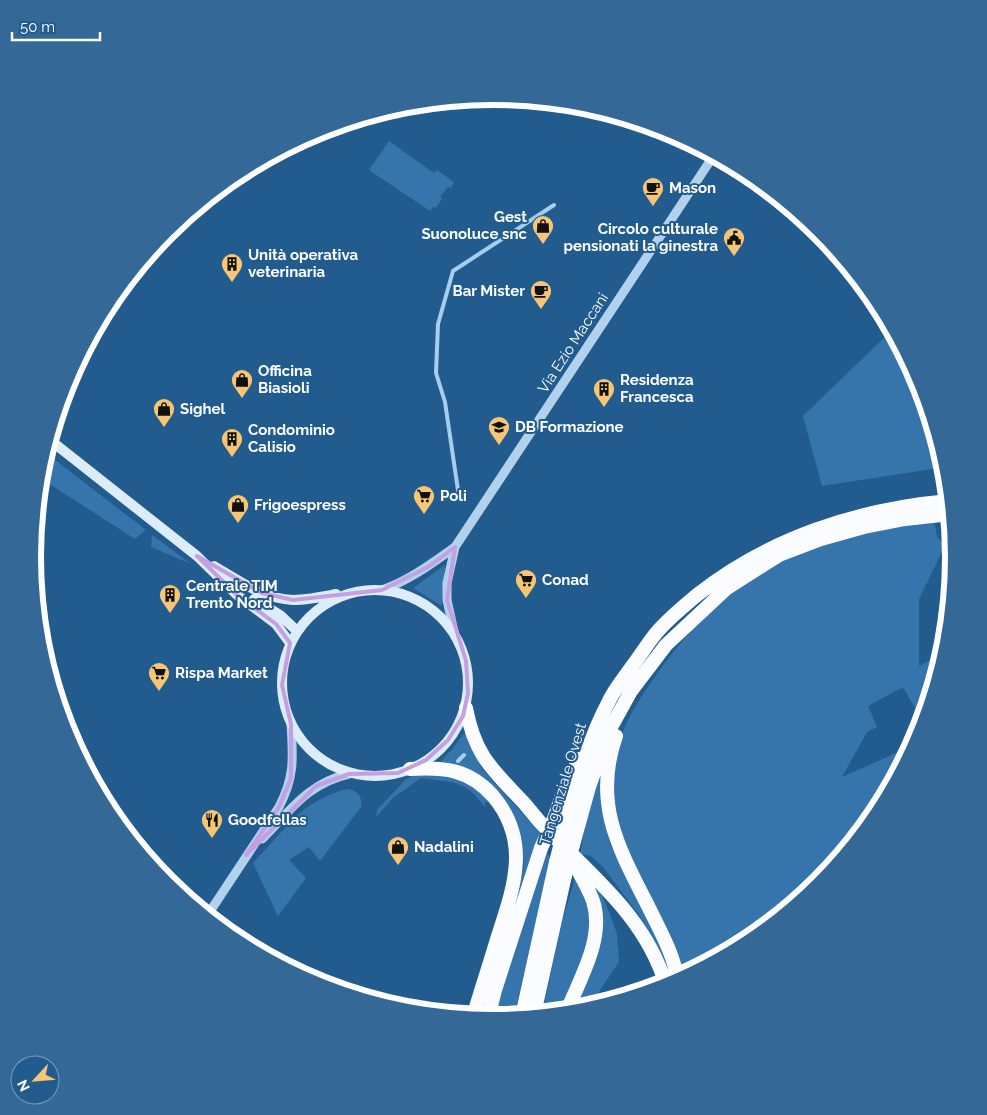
<svg xmlns="http://www.w3.org/2000/svg" width="987" height="1115" font-family="Raleway,sans-serif">
  <style>
    .green { fill: #3675ab }
    .lines { fill: none; stroke-linecap: round; stroke-linejoin: round }
    .stream { stroke: #a5cded; stroke-width: 4 }
    .tertiary { stroke: #b1d1ec; stroke-width: 9 }
    .secondary { stroke: #ddecf9; stroke-width: 10 }
    .trunk { stroke: #fbfcff; stroke-width: 14 }
    .trunk-bridge { stroke: #fbfcff; stroke-width: 14 }
    .marked { fill: none; stroke: #c4a0e2; stroke-width: 4; stroke-linejoin: round }
    .labels { text-anchor: middle; stroke-width: 4; stroke-linejoin: round; paint-order: stroke }
    .poi-label { font-size: 15px; font-weight: bold; fill: #fff; stroke: #225b8e; text-anchor: start }
    .street-label { font-size: 15px; fill: #fff; stroke: #225b8e }
    .rim { fill: none; stroke: #fff; stroke-width: 6 }
  </style>
  <rect width="100%" height="100%" fill="#225b8e"/>
  <!-- green -->
  <path class="green" d="M389,141l45,32 3,-3 17,12 -3,6 -3,-1 -8,10 2,2 -6,9 -3,-1 -3,4 -61,-41z
    M892,330l28,51 25,86 -123,19 -19,-70z
    M46,453l100,77 -11,9 -95,-61z
    M934,521l3,16 8,9 -26,53v67l25,-13 -15,50 -13,7 -13,-23 -35,19 9,21 -10,5 -25,45 72,-32 -37,69 -58,70 -70,57 -67,36c-15,-34 -29,-67 -44,-101 -8,-19 -22,-47 -24,-67 -2,-26 -1,-51 8,-75 7,-19 19,-37 30,-53 36,-53 82,-100 143,-126 44,-19 92,-27 139,-34z
    M152,535l39,29 -40,-17z
    M445,565l-3,41 -29,-18z
    M465,732l17,37 58,64 -40,124 -4,1 25,-79 3,-13 -2,-16 -47,-75 -34,-14 12,-13z
    M600,771l1,35 9,38 44,85 14,37 -29,-51 -36,-48 -12,-11 -11,-2 8,-44z
    M419,773l39,4 23,15 11,11 -7,-1v5c-21,-28 -31,-24 -64,-29l-28,20 -17,19 1,-7 29,-31z
    M348,789c9,1 15,8 13,18l-41,54 -11,-14 -20,13 17,18 -28,38 -25,-53 42,-46c15,-13 33,-24 53,-28z
    M547,853l4,5 -37,158 -22,2 19,-63z
    M586,874l15,18 13,33 3,9 2,28 -21,31 -3,13 -23,5 21,-48z
    M575,878c31,49 5,87 -15,134l-18,2 20,-92z"/>
  <g class="lines">
    <!-- stream -->
    <path class="stream" d="M459,497l-14,-95 -9,-29 2,-49 15,-53 101,-66
      M458,761l6,-6"/>
    <!-- tertiary -->
    <path class="tertiary" d="M382,590c28,-10 49,-26 73,-43l259,-392
      M454,632l-7,-32v-17l8,-36
      M262,839c28,-28 46,-56 87,-65
      M207,916l72,-109c16,-31 14,-49 12,-83"/>
    <!-- secondary -->
    <path class="secondary" d="M50,440l147,116 40,39 39,29 14,19
      M214,566c25,15 50,33 79,34 15,0 29,-3 43,-6
      M282 683a93 93 0 1 1 186 0a93 93 0 1 1-186 0Z
      M254,599l26,16 17,16"/>
    <!-- trunk -->
    <path class="trunk" d="M466,708c9,48 26,61 58,95 5,6 10,12 15,18 48,52 105,92 127,164
      M616,736c-26,74 9,122 40,186 9,18 19,38 21,57
      M410,769c34,-2 59,0 83,27 38,45 21,91 5,140 -8,27 -17,54 -25,81
      M552,824l11,-31 16,-34
      M563,835c13,-45 23,-91 45,-132 6,-14 17,-26 25,-38 7,-9 13,-19 20,-28 12,-16 29,-29 44,-42 72,-57 161,-86 252,-94
      M573,845l16,-58 20,-56 22,-40 35,-46 61,-57 52,-33 42,-16 43,-12 41,-8 45,-5
      M567,1011c13,-33 38,-73 26,-110 -5,-14 -13,-27 -21,-41
      M534,1014l32,-143
      M522,1016l34,-154
      M488,1018l7,-28 46,-142"/>
    <!-- trunk-bridge -->
    <path class="trunk-bridge" d="M541,848l11,-24
      M556,862l7,-27
      M566,871l7,-26"/>
  </g>
  <!-- marked area -->
  <path class="marked" d="M455,547l-8,53 19,61 2,32 -5,23 -15,24 -22,20 -28,13 -49,1 -33,12 -70,69 33,-48 12,-29v-54l-9,-39 8,-42 -14,-19 -39,-29 -40,-39 65,37 31,7 89,-10 46,-23z"/>
  <!-- icons -->
  <defs>
    <g id="cafe-pin" transform="scale(1.125)"><path d="M0 17L-7.5 6A9.5 9.5 0 1 1 7.5 6Z" fill="#f7c674" stroke="#225b8e"/><path d="M-5.5-4.5H6V0H3Q3 3.5 0 3.5H-2.5Q-5.5 3.5-5.5 0ZM3-3.2v2h1.7v-2ZM-6 4.5H4V6H-6Z" fill="#111"/></g>
    <g id="shop-pin" transform="scale(1.125)"><path d="M0 17L-7.5 6A9.5 9.5 0 1 1 7.5 6Z" fill="#f7c674" stroke="#225b8e"/><path d="M-5-2.5h2.3a2.7 3.5 0 0 1 5.4 0H5L5.5 6h-11ZM-1.5-2.5h3a1.5 2.3 0 0 0-3 0Z" fill="#111"/></g>
    <g id="civic-pin" transform="scale(1.125)"><path d="M0 17L-7.5 6A9.5 9.5 0 1 1 7.5 6Z" fill="#f7c674" stroke="#225b8e"/><path d="M-.6-6.5H3V-4.5H.6V-3L4-1V1h2V6H-6V1h2V-1L-.6-3ZM-1.2 2.5V6h2.4V2.5Z" fill="#111"/></g>
    <g id="building-pin" transform="scale(1.125)"><path d="M0 17L-7.5 6A9.5 9.5 0 1 1 7.5 6Z" fill="#f7c674" stroke="#225b8e"/><path d="M-4-6H4V6H1V3H-1V6H-4ZM-2.5-4.3h1.7v1.8h-1.7ZM.8-4.3h1.7v1.8H.8ZM-2.5-1h1.7V.8h-1.7ZM.8-1h1.7V.8H.8Z" fill="#111"/></g>
    <g id="school-pin" transform="scale(1.125)"><path d="M0 17L-7.5 6A9.5 9.5 0 1 1 7.5 6Z" fill="#f7c674" stroke="#225b8e"/><path d="M0-5L7-2L0 1L-7-2ZM-4 1L0 2.5L4 1V4Q0 6-4 4Z" fill="#111"/></g>
    <g id="supermarket-pin" transform="scale(1.125)"><path d="M0 17L-7.5 6A9.5 9.5 0 1 1 7.5 6Z" fill="#f7c674" stroke="#225b8e"/><path d="M-6-5.5h2.5l.6 2H6L4.5 2H-2.5L-4.4-4H-6ZM-1.5 3.2a1.3 1.3 0 1 0 .1 0ZM3 3.2a1.3 1.3 0 1 0 .1 0Z" fill="#111"/></g>
    <g id="restaurant-pin" transform="scale(1.125)"><path d="M0 17L-7.5 6A9.5 9.5 0 1 1 7.5 6Z" fill="#f7c674" stroke="#225b8e"/><path d="M-5-6h1v4h1v-4h1v4h1v-4h1v5L-1.5 .5V6h-2V.5L-5-1ZM5-6V6H3V1.5H1.5Q1.5-4 5-6Z" fill="#111"/></g>
  </defs>
  <g fill-rule="evenodd">
    <use href="#cafe-pin" x="653" y="188"/>
    <use href="#shop-pin" x="543" y="226"/>
    <use href="#civic-pin" x="734" y="238"/>
    <use href="#building-pin" x="232" y="264"/>
    <use href="#cafe-pin" x="541" y="291"/>
    <use href="#shop-pin" x="242" y="380"/>
    <use href="#building-pin" x="604" y="389"/>
    <use href="#shop-pin" x="164" y="409"/>
    <use href="#school-pin" x="499" y="427"/>
    <use href="#building-pin" x="232" y="439"/>
    <use href="#supermarket-pin" x="424" y="496"/>
    <use href="#shop-pin" x="238" y="505"/>
    <use href="#supermarket-pin" x="526" y="580"/>
    <use href="#building-pin" x="170" y="595"/>
    <use href="#supermarket-pin" x="159" y="673"/>
    <use href="#restaurant-pin" x="212" y="820"/>
    <use href="#shop-pin" x="398" y="847"/>
  </g>
  <g class="labels">
    <!-- poi labels -->
    <g class="poi-label">
      <text x="669" y="193">Mason</text>
      <text x="527" y="222" text-anchor="end">Gest<tspan x="527" dy="17">Suonoluce snc</tspan></text>
      <text x="718" y="234" text-anchor="end">Circolo culturale<tspan x="718" dy="17">pensionati la ginestra</tspan></text>
      <text x="248" y="260">Unità operativa<tspan x="248" dy="17">veterinaria</tspan></text>
      <text x="525" y="296" text-anchor="end">Bar Mister</text>
      <text x="258" y="376">Officina<tspan x="258" dy="17">Biasioli</tspan></text>
      <text x="620" y="385">Residenza<tspan x="620" dy="17">Francesca</tspan></text>
      <text x="180" y="414">Sighel</text>
      <text x="515" y="432">DB Formazione</text>
      <text x="248" y="435">Condominio<tspan x="248" dy="17">Calisio</tspan></text>
      <text x="440" y="501">Poli</text>
      <text x="254" y="510">Frigoespress</text>
      <text x="542" y="585">Conad</text>
      <text x="186" y="591">Centrale TIM<tspan x="186" dy="17">Trento Nord</tspan></text>
      <text x="175" y="678">Rispa Market</text>
      <text x="228" y="825">Goodfellas</text>
      <text x="414" y="852">Nadalini</text>
    </g>
    <!-- street labels -->
    <g class="street-label">
      <text transform="translate(573 343) rotate(-57)" y="5">Via Ezio Maccani</text>
      <text transform="translate(563 784) rotate(-73)" y="5">Tangenziale Ovest</text>
    </g>
  </g>
  <!-- crop -->
  <path d="M0 0H987V1115H0ZM41 557a452 452 0 1 1 904 0a452 452 0 1 1-904 0Z" fill="#346897" fill-rule="evenodd"/>
  <path class="rim" d="M41 557a452 452 0 1 1 904 0a452 452 0 1 1-904 0Z"/>
  <!-- north arrow -->
  <g transform="translate(35 1080) rotate(244)"><circle r="24" fill="#225b8e" stroke="#7a9dbb"/>
  <path d="M0-4L9 19L0 12L-9 19Z" fill="#f7c674"/>
  <text y="-8" font-size="14" font-weight="bold" text-anchor="middle" fill="#ffffff">N</text>
  </g>
  <!-- scale -->
  <path d="M12 32v8h88v-8" fill="none" stroke="#ffffff" stroke-width="2.5"/>
  <text x="20" y="32" font-size="15" fill="#ffffff" stroke="#225b8e" stroke-width="4" paint-order="stroke">50 m</text>
</svg>
